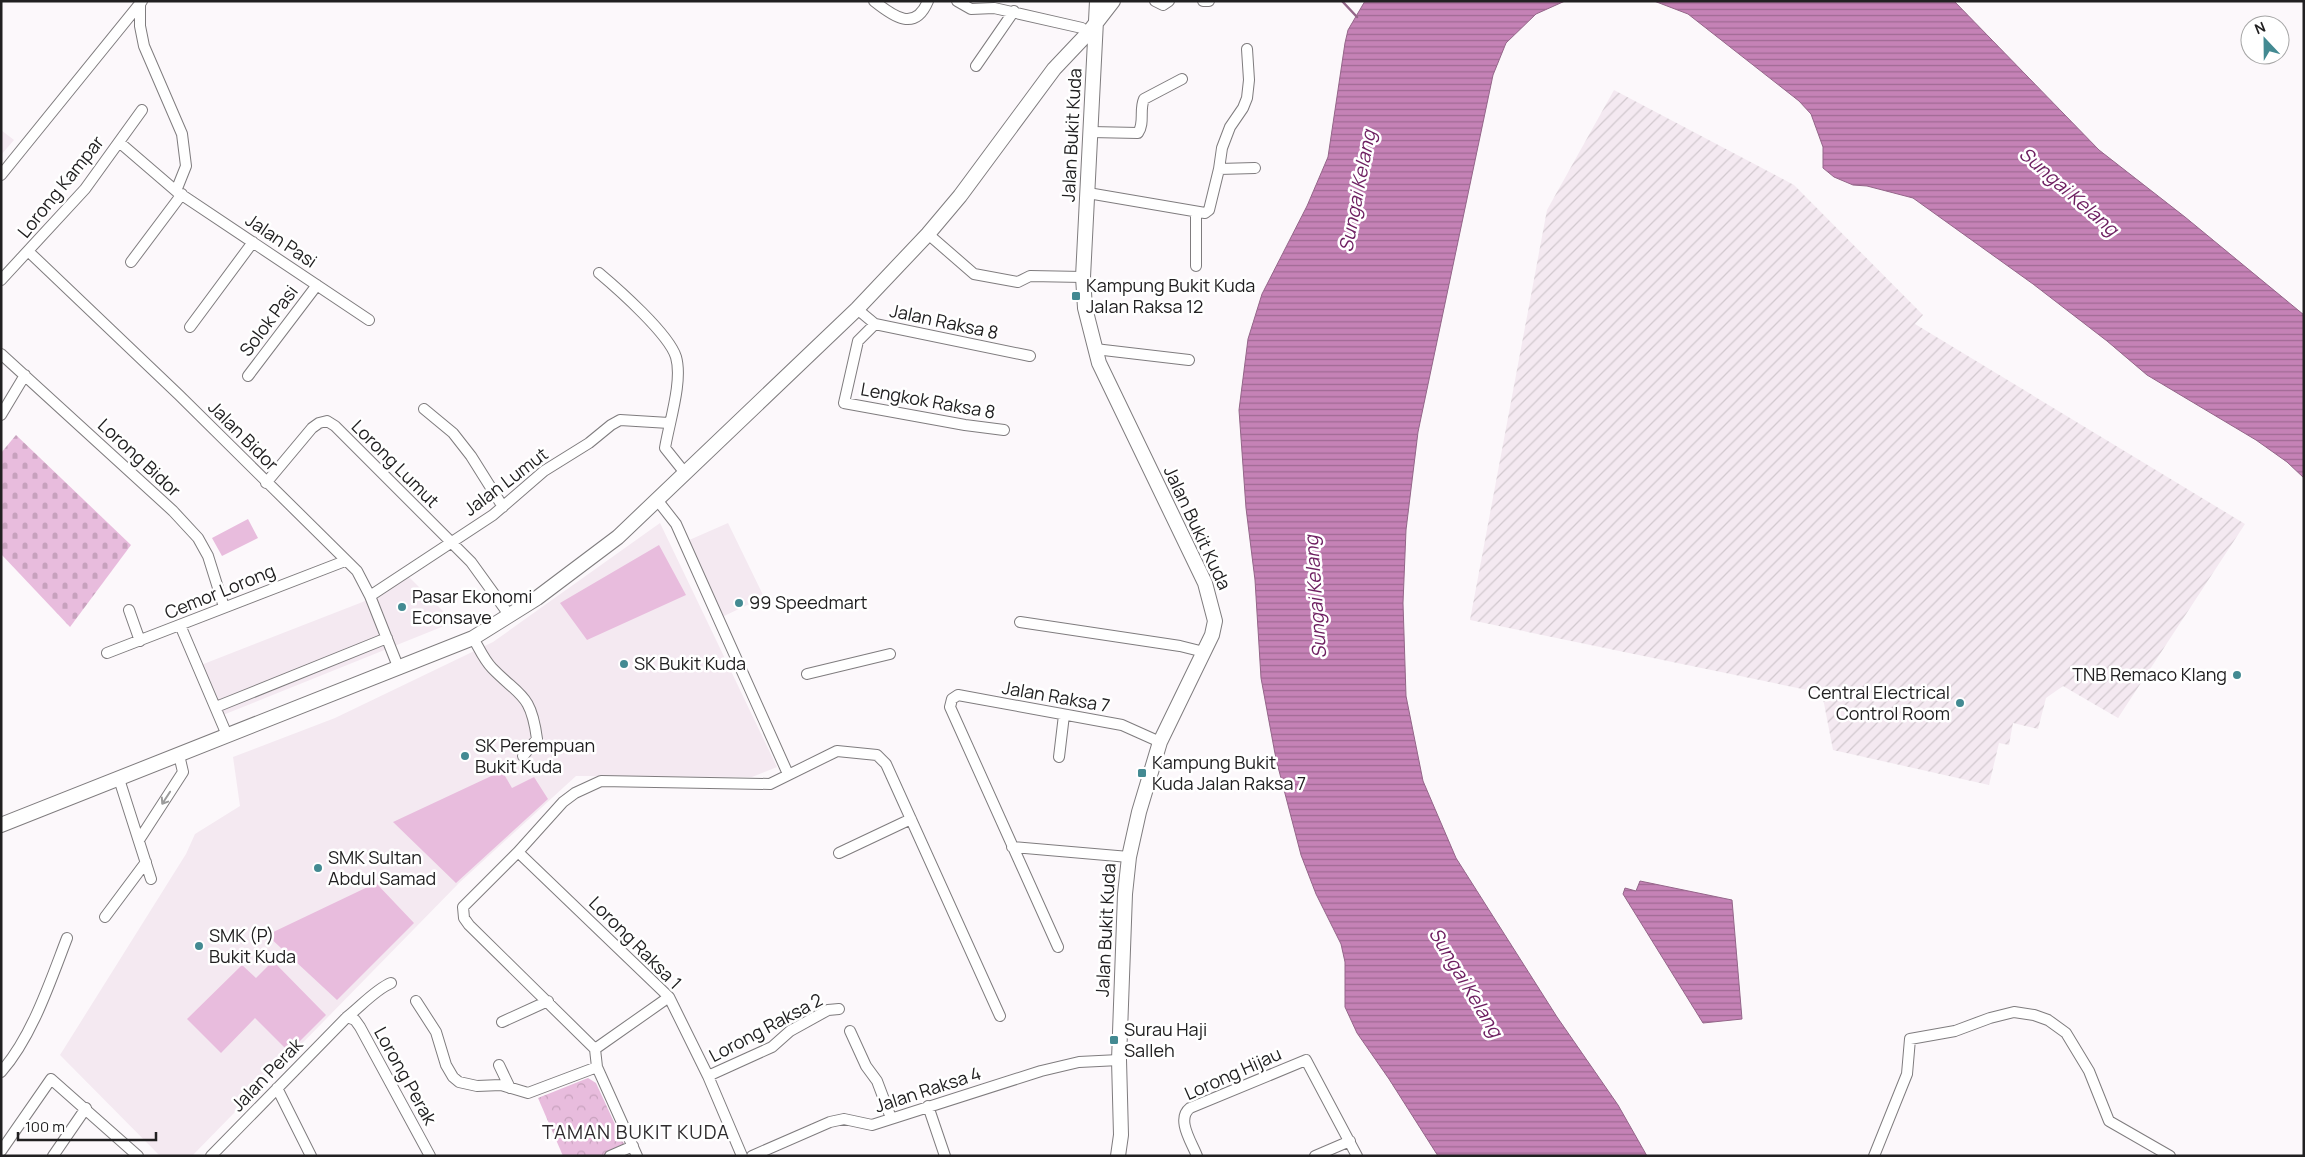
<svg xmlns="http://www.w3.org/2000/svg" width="2305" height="1157" font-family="Manrope,sans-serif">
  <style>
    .built { fill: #f4e9f1 }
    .industrial { fill: url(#industrial-furrows) }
    .cemetery { fill: url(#cemetery-stones) }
    .park { fill: url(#park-crowns) }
    .pitch { fill: #e8bcdd }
    .water { fill: url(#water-rules); stroke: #946589 }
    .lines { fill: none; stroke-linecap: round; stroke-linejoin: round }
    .stream { stroke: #946589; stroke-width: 2.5 }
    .minor-casing { stroke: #7f7c7e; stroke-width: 12 }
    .tertiary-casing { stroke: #7f7c7e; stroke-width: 16 }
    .minor { stroke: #fff; stroke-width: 10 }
    .tertiary { stroke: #fff; stroke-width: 14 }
    .oneway { stroke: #9b9b9b }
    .poi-dot { fill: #438a92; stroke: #fff; stroke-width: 2 }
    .labels { text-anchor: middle; stroke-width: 5; stroke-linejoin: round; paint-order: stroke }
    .street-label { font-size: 18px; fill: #212021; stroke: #fff }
    .poi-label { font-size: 18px; fill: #212021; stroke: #fff; text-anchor: start }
    .water-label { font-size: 19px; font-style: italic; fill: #6d1e60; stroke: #fff }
    .neighbourhood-label { font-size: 19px; letter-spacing: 1px; fill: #2e2b2d; stroke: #fff }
  </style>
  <defs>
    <pattern id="industrial-furrows" width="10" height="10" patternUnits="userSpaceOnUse" patternTransform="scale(1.25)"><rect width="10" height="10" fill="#f4e9f1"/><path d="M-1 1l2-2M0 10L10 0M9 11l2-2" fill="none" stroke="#d1c8ce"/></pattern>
    <pattern id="cemetery-stones" width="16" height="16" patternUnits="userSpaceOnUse" patternTransform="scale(1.25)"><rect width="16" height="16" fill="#e8bcdd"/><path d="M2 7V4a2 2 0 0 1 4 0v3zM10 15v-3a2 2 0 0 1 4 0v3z" fill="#c7a1bd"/></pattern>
    <pattern id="park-crowns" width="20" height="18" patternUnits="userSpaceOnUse" patternTransform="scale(1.25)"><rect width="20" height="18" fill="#e8bcdd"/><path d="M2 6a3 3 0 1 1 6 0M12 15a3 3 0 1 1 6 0" fill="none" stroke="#c7a1bd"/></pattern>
    <pattern id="water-rules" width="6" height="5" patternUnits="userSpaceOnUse" patternTransform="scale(1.25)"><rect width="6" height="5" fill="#c582b6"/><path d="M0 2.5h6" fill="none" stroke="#a06a94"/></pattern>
  </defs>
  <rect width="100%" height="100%" fill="#fcf8fb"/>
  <!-- built -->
  <path class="built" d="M1,130l13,10 -13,15z
    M660,523l117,244 -25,10 -176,-1 -117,107 -267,273h-32l-100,-101 126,-201 9,-20 45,-28 -7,-49 102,-39 158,-76z
    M728,523l36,74 -42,20 -35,-76z
    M407,575l47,47 -231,93 -22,-50 177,-69z"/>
  <!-- industrial -->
  <path class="industrial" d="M1614,90l180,95 129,130 -8,9 330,200 -127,194 -55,-32 -17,12 -8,31 -25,-6 -4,22 -10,-2 -10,42 -156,-35 -11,-57 -352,-73 77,-410z"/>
  <!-- cemetery -->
  <path class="cemetery" d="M16,435l115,110 -61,82 -69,-73v-101z"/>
  <!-- park -->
  <path class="park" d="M588,1078l8,5 29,63 -23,10h-39l-25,-58z"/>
  <!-- pitch -->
  <path class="pitch" d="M248,519l10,19 -36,18 -10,-18z
    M659,545l27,50 -99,45 -27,-37z
    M502,771l10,17 22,-11 14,22 -92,84 -63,-61z
    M376,883l38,40 -77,77 -70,-65z
    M273,961l53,54 -37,37 -34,-34 -34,35 -34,-34 55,-54 14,13z"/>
  <!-- water -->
  <path class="water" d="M1365,1h200l-29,13 -30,29 -13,32 -75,357 -12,98 -3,73 3,93 17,85 33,77 101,159 61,88 29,51h-209l-49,-77 -32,-46 -12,-26v-45l-4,-18 -25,-50 -15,-39 -25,-96 -15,-81 -6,-98 -9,-72 -7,-98 9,-71 14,-45 45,-88 21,-49 17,-114 3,-13z
    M1654,1h300l145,149 86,67 119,98v163l-17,-16 -31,-22 -109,-65 -40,-34 -74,-57 -120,-86 -46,-12 -14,-1 -19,-8 -11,-9v-21l-12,-33 -12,-13 -111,-87z
    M1640,881l92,19 10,119 -39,4 -80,-129 2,-6 11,3z"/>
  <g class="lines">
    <!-- stream -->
    <path class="stream" d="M1342,1l15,16"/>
    <!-- minor casing -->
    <g class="minor-casing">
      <path id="minor" d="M874,1c20,16 41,31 54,0
        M957,1l14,8 23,-1 88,20
        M1155,1l8,4 6,-4
        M1203,1h6
        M140,5v21l4,20 38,88 4,32 -10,25
        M976,66l38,-55
        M1091,132l47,1c7,-10 1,-23 6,-34l38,-20
        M119,142l57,49 193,129
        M1219,169l36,-1
        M1,175l141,-174
        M1088,193l117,20 4,-3 10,-41 3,-21 8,-21 13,-19 4,-10 2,-18 -2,-31
        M928,234l46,40 44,8 12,-6 53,1
        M29,252l150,143 178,176 13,25 29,73
        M131,262l51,-68
        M1196,266v-53
        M599,273c19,16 70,61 77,84 7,24 -7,66 -11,91l20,25
        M1,280l84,-91 57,-79
        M857,309l18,15 155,32
        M875,324l-17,17 -14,62 121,22 39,5
        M190,327l63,-85
        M1095,349l94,11
        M1,354l172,157 25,27 10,18 16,51
        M248,376l69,-91
        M424,409l29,24 18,23 32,51
        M1,415l24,-40
        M266,483l46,-55 7,-5 8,-2 8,5 136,136 39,54
        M658,501l18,23 112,250
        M370,596l123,-81 51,-44 45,-28 22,-18 9,-5 49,3
        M129,610l11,31
        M1020,622l160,24 24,6
        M180,625l47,110
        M473,638c6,10 11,22 19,30 28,29 39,25 45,71l-14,17
        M107,653l238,-92
        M807,674l83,-20
        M216,707l171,-69
        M1059,757l5,-42
        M119,779l32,100
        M139,840l44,-68 -4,-17
        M1012,847l117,10
        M518,852l151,145 39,79 34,80
        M839,853l72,-34
        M105,917l41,-55
        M1058,947l-108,-240 2,-8 6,-4 164,30 38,17
        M669,997l-74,52 -126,-124 -5,-7 -1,-11 55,-55 45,-50 12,-9 26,-12 169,3 67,-33 40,4 9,9 114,252
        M416,1001l20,31 10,33 7,12 6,5 18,4 24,-1 27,8 69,-26
        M347,1017l8,3 5,7 70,129
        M502,1022l46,-21
        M850,1031l16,35 11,15 14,37
        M595,1049l2,18 40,89
        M499,1065l11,23
        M1,1072c31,-35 49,-90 66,-134
        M708,1076l64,-29 18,-16 38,-21 11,-1
        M277,1088l34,68
        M928,1106l17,50
        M1,1151l50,-72 87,77
        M53,1156l33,-48
        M211,1156l136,-139c13,-10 29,-28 44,-34
        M610,1156l23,-10
        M752,1156l78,-34 14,-3 28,6 169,-54 38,-9 40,-2
        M1197,1156c-6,-15 -21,-37 -7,-48l116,-48 51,96
        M1315,1156l35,-15
        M1874,1156l33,-82 3,-35 45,-8 35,-13 24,-6 20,3 14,5 18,13 23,38 20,50 61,35"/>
    </g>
    <!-- tertiary casing -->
    <g class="tertiary-casing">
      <path id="tertiary" d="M1097,1l-14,276 2,31 14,55 106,220 10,38 -3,14 -52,107 -21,70 -10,45 -4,37 -6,166 2,75 -3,21
        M1,825l472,-187 64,-40 81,-61 239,-228 71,-75 32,-38 94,-127 35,-37 24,-31"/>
    </g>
    <!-- minor -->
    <use href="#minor" class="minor"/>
    <!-- tertiary -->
    <use href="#tertiary" class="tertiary"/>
  </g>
  <!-- one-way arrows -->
  <defs><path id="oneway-shaft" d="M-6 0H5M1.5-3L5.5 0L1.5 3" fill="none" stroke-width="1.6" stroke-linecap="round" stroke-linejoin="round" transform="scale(1.25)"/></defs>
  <use class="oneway" href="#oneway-shaft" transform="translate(166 798) rotate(123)"/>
  <!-- markers -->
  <g class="poi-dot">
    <rect x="1071" y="291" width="10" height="10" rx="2.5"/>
    <circle cx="739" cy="603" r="5"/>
    <circle cx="402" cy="607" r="5"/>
    <circle cx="624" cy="664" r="5"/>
    <circle cx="2237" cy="675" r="5"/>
    <circle cx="1960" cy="703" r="5"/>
    <circle cx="465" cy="756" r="5"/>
    <rect x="1137" y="768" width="10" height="10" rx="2.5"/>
    <circle cx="318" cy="868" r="5"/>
    <circle cx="199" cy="946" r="5"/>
    <rect x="1109" y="1035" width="10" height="10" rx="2.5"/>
  </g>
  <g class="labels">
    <!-- street labels -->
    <g class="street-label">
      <text transform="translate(1072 135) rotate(-87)" y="6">Jalan Bukit Kuda</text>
      <text transform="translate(61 187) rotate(-51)" y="6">Lorong Kampar</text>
      <text transform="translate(281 241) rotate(34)" y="6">Jalan Pasi</text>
      <text transform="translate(269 321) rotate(-53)" y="6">Solok Pasi</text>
      <text transform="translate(944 322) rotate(12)" y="6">Jalan Raksa 8</text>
      <text transform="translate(928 401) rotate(10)" y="6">Lengkok Raksa 8</text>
      <text transform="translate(243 436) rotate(45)" y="6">Jalan Bidor</text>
      <text transform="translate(139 458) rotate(43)" y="6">Lorong Bidor</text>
      <text transform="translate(395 464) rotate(45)" y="6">Lorong Lumut</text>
      <text transform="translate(506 482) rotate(-37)" y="6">Jalan Lumut</text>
      <text transform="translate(1197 528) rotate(65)" y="6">Jalan Bukit Kuda</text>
      <text transform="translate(220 592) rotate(-22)" y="6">Cemor Lorong</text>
      <text transform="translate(1056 697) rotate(10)" y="6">Jalan Raksa 7</text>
      <text transform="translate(1106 930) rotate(-87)" y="6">Jalan Bukit Kuda</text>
      <text transform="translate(635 943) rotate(45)" y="6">Lorong Raksa 1</text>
      <text transform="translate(766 1028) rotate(-28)" y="6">Lorong Raksa 2</text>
      <text transform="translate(1233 1074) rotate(-24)" y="6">Lorong Hijau</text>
      <text transform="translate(267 1075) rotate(-46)" y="6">Jalan Perak</text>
      <text transform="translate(405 1076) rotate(61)" y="6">Lorong Perak</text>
      <text transform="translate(928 1090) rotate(-18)" y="6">Jalan Raksa 4</text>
    </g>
    <!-- poi labels -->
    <g class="poi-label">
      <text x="1086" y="292">Kampung Bukit Kuda<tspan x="1086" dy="21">Jalan Raksa 12</tspan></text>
      <text x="412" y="603">Pasar Ekonomi<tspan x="412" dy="21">Econsave</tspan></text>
      <text x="749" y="609">99 Speedmart</text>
      <text x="634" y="670">SK Bukit Kuda</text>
      <text x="2227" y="681" text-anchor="end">TNB Remaco Klang</text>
      <text x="1950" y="699" text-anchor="end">Central Electrical<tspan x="1950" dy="21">Control Room</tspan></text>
      <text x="475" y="752">SK Perempuan<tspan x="475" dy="21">Bukit Kuda</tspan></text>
      <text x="1152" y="769">Kampung Bukit<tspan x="1152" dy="21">Kuda Jalan Raksa 7</tspan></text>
      <text x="328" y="864">SMK Sultan<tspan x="328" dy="21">Abdul Samad</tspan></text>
      <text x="209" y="942">SMK (P)<tspan x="209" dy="21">Bukit Kuda</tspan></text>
      <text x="1124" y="1036">Surau Haji<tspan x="1124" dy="21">Salleh</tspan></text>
    </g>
    <!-- water labels -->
    <g class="water-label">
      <text transform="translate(1357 191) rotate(-79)" y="7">Sungai Kelang</text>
      <text transform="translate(2069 191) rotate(41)" y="7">Sungai Kelang</text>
      <text transform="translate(1315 597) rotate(-94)" y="7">Sungai Kelang</text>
      <text transform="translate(1466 982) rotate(59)" y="7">Sungai Kelang</text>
    </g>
    <!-- neighbourhood labels -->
    <g class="neighbourhood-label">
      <text x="636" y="1139">TAMAN BUKIT KUDA</text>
    </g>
  </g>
  <!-- border -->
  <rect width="2305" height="1157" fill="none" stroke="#212021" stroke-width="5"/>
  <!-- north arrow -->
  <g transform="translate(2265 40) rotate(338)"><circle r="24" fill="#ffffff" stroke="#a6a6a6"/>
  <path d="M0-4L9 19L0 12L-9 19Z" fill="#438a92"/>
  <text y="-8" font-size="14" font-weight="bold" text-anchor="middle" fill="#212021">N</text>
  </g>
  <!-- scale -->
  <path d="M18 1132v8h138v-8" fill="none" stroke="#212021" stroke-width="2.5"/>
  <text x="25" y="1132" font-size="15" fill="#212021" stroke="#ffffff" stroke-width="4" paint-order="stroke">100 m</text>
</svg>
